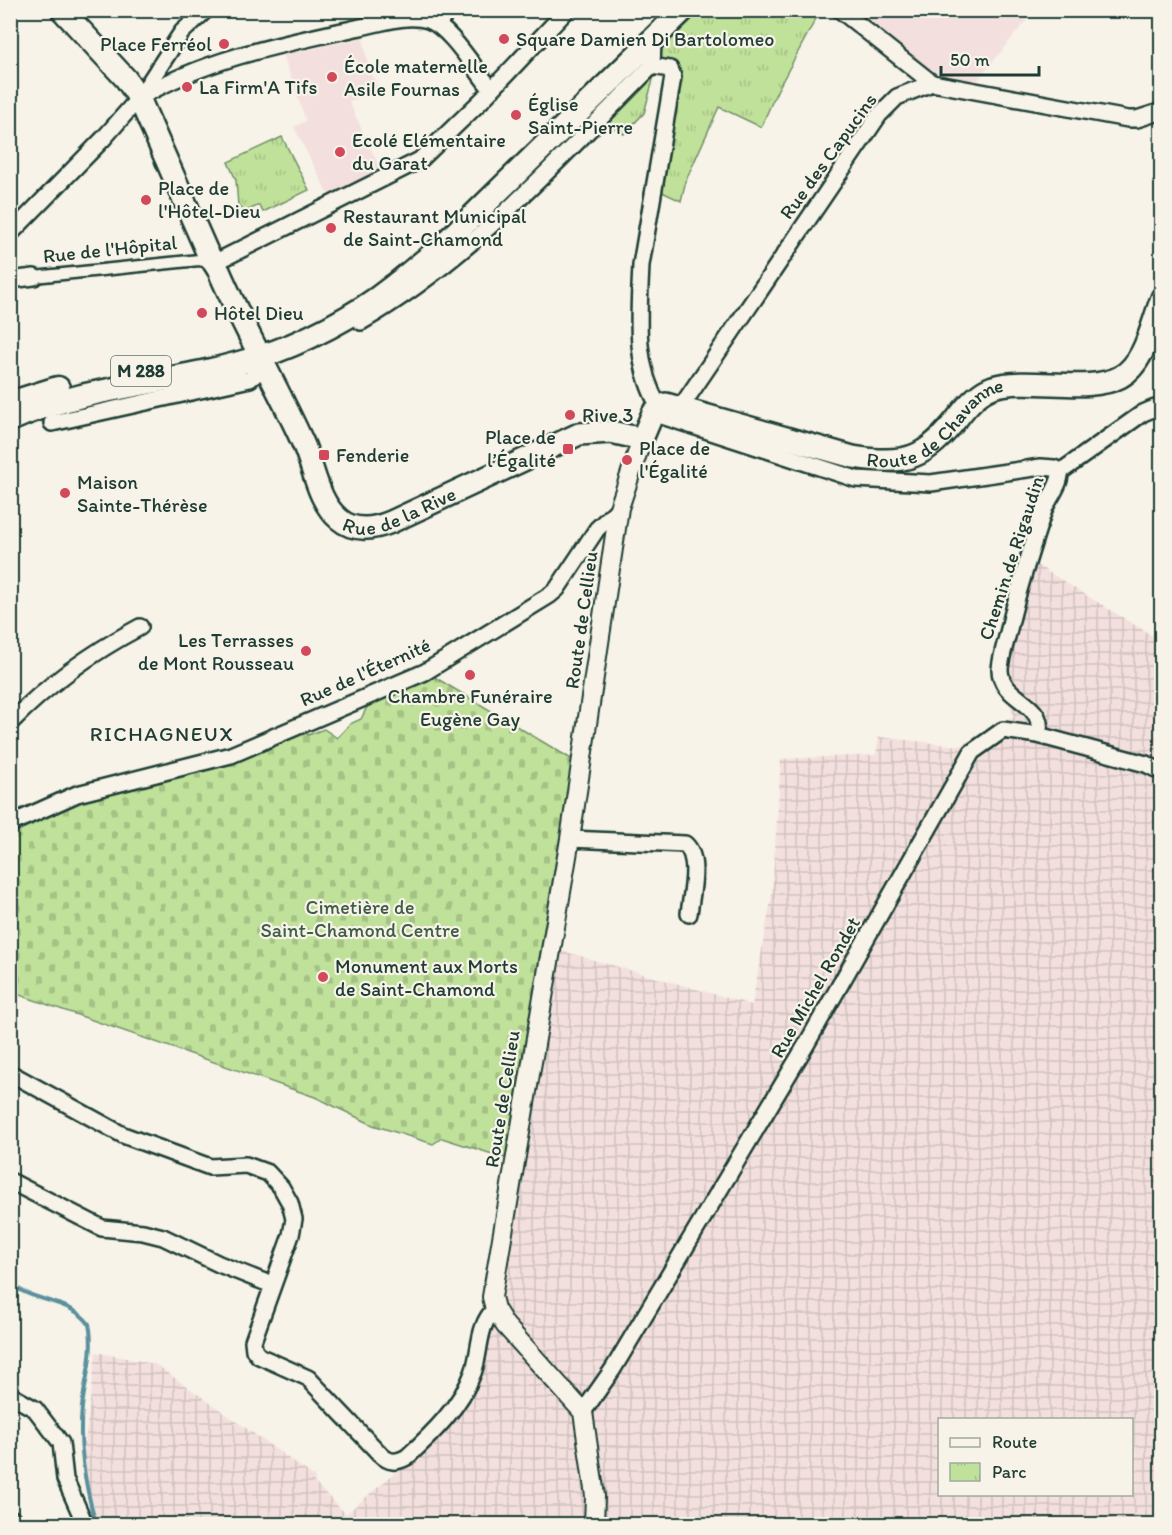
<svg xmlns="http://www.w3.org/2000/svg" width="1172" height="1535" font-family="Itim,sans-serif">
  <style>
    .built { fill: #f3e0de }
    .industrial { fill: url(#industrial-grid); fill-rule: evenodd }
    .cemetery { fill: url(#cemetery-stones); stroke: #708f67; stroke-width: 1.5 }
    .park { fill: url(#park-tufts); stroke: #708f67; stroke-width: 1.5 }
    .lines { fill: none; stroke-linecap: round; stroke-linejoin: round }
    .stream { stroke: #5a909d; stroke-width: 4 }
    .pedestrian-casing { stroke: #1f3d34; stroke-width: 15 }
    .minor-casing { stroke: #1f3d34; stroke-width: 20 }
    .tertiary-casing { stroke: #1f3d34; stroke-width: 22 }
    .secondary-casing { stroke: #1f3d34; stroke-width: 26 }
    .primary-casing { stroke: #1f3d34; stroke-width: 27 }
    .pedestrian { stroke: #f7f3e8; stroke-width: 10 }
    .minor { stroke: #f7f3e8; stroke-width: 15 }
    .tertiary { stroke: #f7f3e8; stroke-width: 18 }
    .secondary { stroke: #f7f3e8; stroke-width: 21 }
    .primary { stroke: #f7f3e8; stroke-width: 22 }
    .poi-dot { fill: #d1495b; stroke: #f7f3e8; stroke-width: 2 }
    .labels { text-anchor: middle; stroke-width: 4.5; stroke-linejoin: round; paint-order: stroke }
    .shield { fill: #f7f3e8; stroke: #60746a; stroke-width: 1.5 }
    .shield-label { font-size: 18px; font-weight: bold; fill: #1f3d34 }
    .poi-label { font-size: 20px; fill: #1f3d34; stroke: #f7f3e8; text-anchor: start }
    .street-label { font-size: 20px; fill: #1f3d34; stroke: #f7f3e8 }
    .park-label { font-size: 20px; fill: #3f5e48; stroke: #f7f3e8 }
    .neighbourhood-label { font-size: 21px; letter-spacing: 1.5px; fill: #1f3d34; stroke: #f7f3e8 }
  </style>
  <defs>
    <pattern id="industrial-grid" width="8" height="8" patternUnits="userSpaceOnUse" patternTransform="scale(1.5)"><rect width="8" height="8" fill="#f3e0de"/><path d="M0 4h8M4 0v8" fill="none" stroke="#d0c1bf"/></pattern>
    <pattern id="cemetery-stones" width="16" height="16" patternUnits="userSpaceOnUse" patternTransform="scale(1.5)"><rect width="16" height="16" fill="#c0e19a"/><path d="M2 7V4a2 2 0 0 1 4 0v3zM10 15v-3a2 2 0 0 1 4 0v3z" fill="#a5c285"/></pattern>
    <pattern id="park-tufts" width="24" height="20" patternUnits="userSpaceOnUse" patternTransform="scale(1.5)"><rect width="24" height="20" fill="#c0e19a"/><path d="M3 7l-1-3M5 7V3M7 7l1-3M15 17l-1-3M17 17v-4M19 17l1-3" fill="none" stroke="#a5c285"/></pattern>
  </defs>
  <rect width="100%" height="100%" fill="#f7f3e8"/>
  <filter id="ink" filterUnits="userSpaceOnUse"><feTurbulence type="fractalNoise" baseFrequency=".0167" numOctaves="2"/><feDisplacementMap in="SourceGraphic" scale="12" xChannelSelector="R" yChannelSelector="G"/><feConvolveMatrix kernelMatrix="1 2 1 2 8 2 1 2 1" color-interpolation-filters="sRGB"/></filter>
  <g filter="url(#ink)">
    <!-- built -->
    <path class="built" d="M850,11h184l-56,69 -10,2 -19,-3 -34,-18z
      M363,38l5,27 11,24 -30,13 33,70 -52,26 -36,-71 12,-6 -23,-66z"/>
    <!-- industrial -->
    <path class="industrial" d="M1032,562l129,79v883h-1062l-17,-57 14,-115 59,12 160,113 -1,5 32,32 70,-59 48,-54 24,-60 18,-57 53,-334 193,55 20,-111 9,-135 95,-4 3,-18 81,9 54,-29 -10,-28 2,-23zM940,1420h192v74h-192z"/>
    <!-- cemetery -->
    <path class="cemetery" d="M431,675l142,85 -68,398 -63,-20 -9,6 -60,-19 -58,-28 -304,-105v-164l37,-19 257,-82 3,8 16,-6 13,9 13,-14 11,-5 9,-18z"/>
    <!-- park -->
    <path class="park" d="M693,11h127l-43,80 -16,36 -42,-20 -33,73 -5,21 -21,-10 17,-115 -19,-16 5,-17z
      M654,76l-10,37 -20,21 -17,-10z
      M282,137l27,53 -46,22 -4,-7 -14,7 -7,-7 -2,-25 -8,-18z"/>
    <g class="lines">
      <!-- stream -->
      <path class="stream" d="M10,1283c23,20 61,16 79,41 6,28 -4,55 -7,83 -4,40 3,79 14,117"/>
      <!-- pedestrian casing -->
      <g class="pedestrian-casing">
        <path id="pedestrian" d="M440,25l9,-11 6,-4
          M34,277l165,-17 15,3"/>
      </g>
      <!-- minor casing -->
      <g class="minor-casing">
        <path id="minor" d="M840,10l92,73
          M652,66l18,3 3,8 -32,188c-2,50 -8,98 18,142
          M139,98c66,-39 143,-54 217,-70 21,-4 51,-15 72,-8 23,8 47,50 64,70
          M10,234l93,-95 36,-41 43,-66 24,-22
          M214,263l206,-103 62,-60 85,-90
          M10,280l24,-3
          M361,322c111,-64 201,-166 291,-256l1,-24
          M681,407l198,-292 18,-18 35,-14 196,36h9l25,-8
          M653,413l203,66 75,4 110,-16 13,1 6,4
          M52,423l198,-44 16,-13
          M1060,472l83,-59 12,-5 7,2
          M10,723c39,-40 81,-70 130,-96
          M1038,735c10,-33 -38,-34 -38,-66 1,-13 6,-27 9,-40 9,-40 22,-80 35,-119 5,-12 17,-26 16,-38
          M10,824l67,-30 154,-39 194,-83 125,-77 7,-6 40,-60 22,-21
          M570,839l115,5c16,14 6,51 4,70
          M10,1073l113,62 87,32 36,-2 22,8 13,14 9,16 4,16 -3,16 -38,106 1,9 5,6 49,22 72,76c9,9 16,9 27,3 25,-23 54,-51 66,-84 8,-21 4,-48 22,-64
          M10,1181l92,47 41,4 20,5 56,27 53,21
          M10,1395l25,14 26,34 4,36 20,45
          M583,1412l30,-43 193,-324 166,-293 31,-22 35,5 108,29 16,8"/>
      </g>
      <!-- tertiary casing -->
      <g class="tertiary-casing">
        <path id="tertiary" d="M594,1524l1,-28 -12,-84 -78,-87 -10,-16 -3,-12 78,-458 49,-331 23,-69"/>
      </g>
      <!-- secondary casing -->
      <g class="secondary-casing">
        <g id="secondary">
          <path id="s1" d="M62,10l64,69 13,19 68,154 12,19c25,58 57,113 83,170 12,25 15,60 37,78 15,13 35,10 52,3l188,-88 32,-2 31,7 11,-26 13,-9 187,53c54,9 73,1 106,-41 9,-12 20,-24 34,-29 36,-11 95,7 127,-10 25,-13 32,-54 42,-79"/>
          <path d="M10,1521l3,3"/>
        </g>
      </g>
      <!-- primary casing -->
      <g class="primary-casing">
        <path id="primary" d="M10,403l48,-15
          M10,420c79,-36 168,-36 249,-63 43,-13 98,-42 133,-70 15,-11 28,-24 43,-34l248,-243"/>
      </g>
      <!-- pedestrian -->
      <use href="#pedestrian" class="pedestrian"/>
      <!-- minor -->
      <use href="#minor" class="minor"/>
      <!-- tertiary -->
      <use href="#tertiary" class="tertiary"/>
      <!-- secondary -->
      <use href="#secondary" class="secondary"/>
      <!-- primary -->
      <use href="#primary" class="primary"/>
    </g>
  </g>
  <!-- markers -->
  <g class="poi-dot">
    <circle cx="504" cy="39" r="6"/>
    <circle cx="224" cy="44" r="6"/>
    <circle cx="332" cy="77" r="6"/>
    <circle cx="187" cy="87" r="6"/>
    <circle cx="516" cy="115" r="6"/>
    <circle cx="340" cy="152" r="6"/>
    <circle cx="146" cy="200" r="6"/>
    <circle cx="331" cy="228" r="6"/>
    <circle cx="202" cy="313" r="6"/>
    <circle cx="570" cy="415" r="6"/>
    <rect x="562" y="443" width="12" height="12" rx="3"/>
    <rect x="318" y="449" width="12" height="12" rx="3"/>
    <circle cx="627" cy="460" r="6"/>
    <circle cx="65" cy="493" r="6"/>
    <circle cx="306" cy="651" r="6"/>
    <circle cx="470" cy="675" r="6"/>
    <circle cx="323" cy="977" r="6"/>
  </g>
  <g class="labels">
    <!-- shield labels -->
    <rect class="shield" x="111" y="356" width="60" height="30" rx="4.5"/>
    <g class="shield-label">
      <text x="141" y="377">M 288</text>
    </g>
    <!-- poi labels -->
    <g class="poi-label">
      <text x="516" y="46">Square Damien Di Bartolomeo</text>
      <text x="212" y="51" text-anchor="end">Place Ferréol</text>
      <text x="344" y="73">École maternelle<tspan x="344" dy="23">Asile Fournas</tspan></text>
      <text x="199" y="94">La Firm'A Tifs</text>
      <text x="528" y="111">Église<tspan x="528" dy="23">Saint-Pierre</tspan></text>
      <text x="352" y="147">Ecolé Elémentaire<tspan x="352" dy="23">du Garat</tspan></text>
      <text x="158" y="195">Place de<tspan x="158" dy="23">l'Hôtel-Dieu</tspan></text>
      <text x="343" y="223">Restaurant Municipal<tspan x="343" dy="23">de Saint-Chamond</tspan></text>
      <text x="214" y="320">Hôtel Dieu</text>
      <text x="582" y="422">Rive 3</text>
      <text x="556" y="444" text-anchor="end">Place de<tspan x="556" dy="23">l’Égalité</tspan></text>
      <text x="639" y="455">Place de<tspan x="639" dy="23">l'Égalité</tspan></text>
      <text x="336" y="462">Fenderie</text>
      <text x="77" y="489">Maison<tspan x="77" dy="23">Sainte-Thérèse</tspan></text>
      <text x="294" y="647" text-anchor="end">Les Terrasses<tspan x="294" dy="23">de Mont Rousseau</tspan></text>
      <text x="470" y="703" text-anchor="middle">Chambre Funéraire<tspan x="470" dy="23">Eugène Gay</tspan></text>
      <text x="335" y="973">Monument aux Morts<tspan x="335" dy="23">de Saint-Chamond</tspan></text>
    </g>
    <!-- street labels -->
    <g class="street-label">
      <text transform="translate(828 156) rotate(-54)" y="7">Rue des Capucins</text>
      <text transform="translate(110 249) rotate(-6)" y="7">Rue de l'Hôpital</text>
      <text dy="7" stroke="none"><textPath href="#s1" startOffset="1245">Route de Chavanne</textPath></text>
      <text dy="7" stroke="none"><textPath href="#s1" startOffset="650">Rue de la Rive</textPath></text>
      <text transform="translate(1011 558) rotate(-72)" y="7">Chemin de Rigaudin</text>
      <text transform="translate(581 620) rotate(-82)" y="7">Route de Cellieu</text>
      <text transform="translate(365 672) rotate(-24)" y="7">Rue de l'Éternité</text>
      <text transform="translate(815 987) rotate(-60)" y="7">Rue Michel Rondet</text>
      <text transform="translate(502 1099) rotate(-81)" y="7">Route de Cellieu</text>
    </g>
    <!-- park labels -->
    <g class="park-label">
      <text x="360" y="914">Cimetière de<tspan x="360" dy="23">Saint-Chamond Centre</tspan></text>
    </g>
    <!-- neighbourhood labels -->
    <g class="neighbourhood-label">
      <text x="162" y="741">RICHAGNEUX</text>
    </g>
  </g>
  <!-- margin -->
  <rect width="1172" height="1535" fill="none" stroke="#f7f3e8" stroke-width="36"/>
  <rect x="18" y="18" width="1136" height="1499" fill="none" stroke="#1f3d34" stroke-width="2" filter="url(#ink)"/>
  <!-- legend -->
  <rect x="938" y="1418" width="195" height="78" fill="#f7f3e8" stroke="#a1aaa0" stroke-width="1.5"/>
  <rect x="950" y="1438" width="30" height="9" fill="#f7f3e8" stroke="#a1aaa0" stroke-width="1.5"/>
  <text x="992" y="1448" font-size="18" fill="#1f3d34">Route</text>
  <rect x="950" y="1463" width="30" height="18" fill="url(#park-tufts)" stroke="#a1aaa0" stroke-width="1.5"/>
  <text x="992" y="1478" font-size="18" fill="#1f3d34">Parc</text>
  <!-- scale -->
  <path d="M941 66v9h98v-9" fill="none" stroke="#1f3d34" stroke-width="3"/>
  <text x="950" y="66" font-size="18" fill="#1f3d34" stroke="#f7f3e8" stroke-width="4.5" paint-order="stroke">50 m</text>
</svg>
